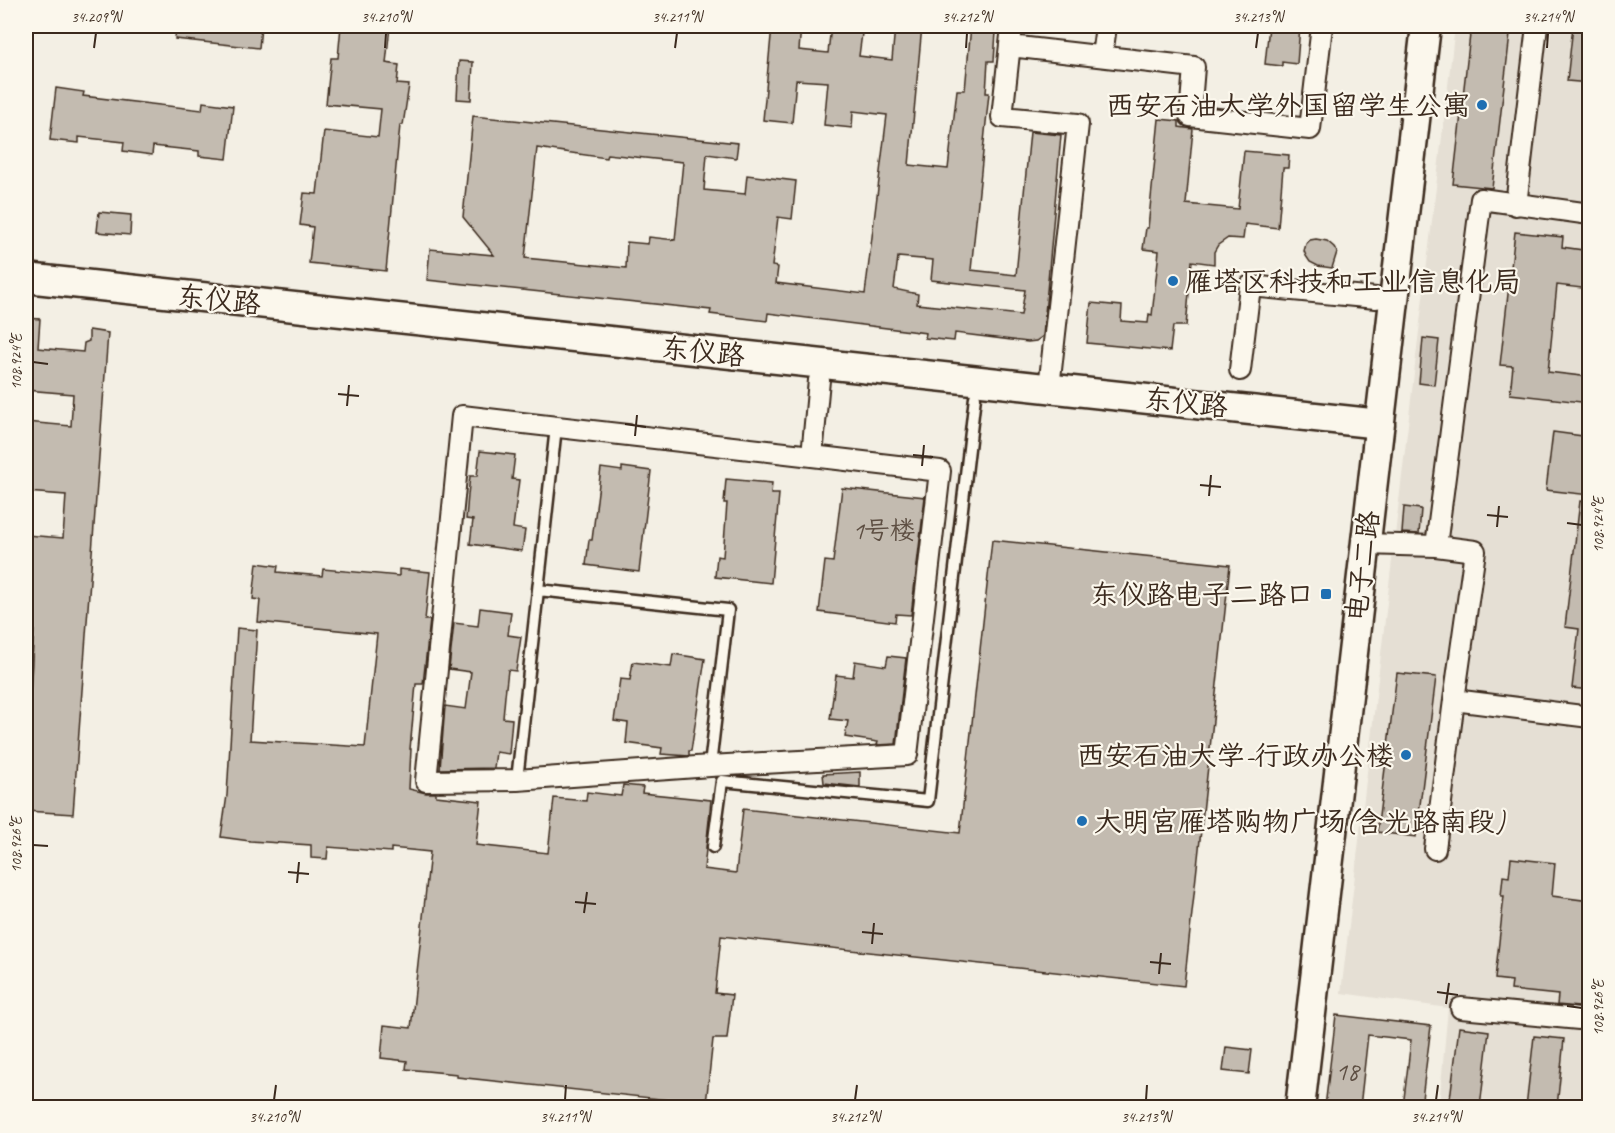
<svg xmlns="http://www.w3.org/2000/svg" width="1615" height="1133" font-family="Caveat,'LXGW WenKai TC',sans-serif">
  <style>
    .built { fill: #e5dfd4 }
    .building { fill: #c3bbb0; stroke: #3b2a1e; stroke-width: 1.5; fill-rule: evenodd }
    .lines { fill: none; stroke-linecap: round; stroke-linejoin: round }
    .service-casing { stroke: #3b2a1e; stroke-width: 15 }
    .minor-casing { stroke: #3b2a1e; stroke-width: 24 }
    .secondary-casing { stroke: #3b2a1e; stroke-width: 33 }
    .service { stroke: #fbf7ec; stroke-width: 10 }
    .minor { stroke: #fbf7ec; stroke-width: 20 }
    .secondary { stroke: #fbf7ec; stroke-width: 28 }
    .ticks { fill: none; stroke: #3b2a1e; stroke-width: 2 }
    .poi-dot { fill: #1f6fb2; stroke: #fbf7ec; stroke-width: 2 }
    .labels { text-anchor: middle; stroke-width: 4.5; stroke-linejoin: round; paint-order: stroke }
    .number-label { font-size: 26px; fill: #5d4e42 }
    .poi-label { font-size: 28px; fill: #3b2a1e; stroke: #fbf7ec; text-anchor: end }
    .street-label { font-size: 28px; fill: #3b2a1e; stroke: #fbf7ec }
    .neatline { fill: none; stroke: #3b2a1e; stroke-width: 2 }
    .ticks-label { font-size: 15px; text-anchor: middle; fill: #3b2a1e }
  </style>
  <rect width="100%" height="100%" fill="#f3efe4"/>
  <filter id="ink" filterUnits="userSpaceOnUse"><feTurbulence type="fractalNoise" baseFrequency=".0167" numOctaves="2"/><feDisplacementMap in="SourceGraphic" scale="12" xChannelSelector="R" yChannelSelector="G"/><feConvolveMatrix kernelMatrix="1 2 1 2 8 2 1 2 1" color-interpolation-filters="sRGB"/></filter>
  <g filter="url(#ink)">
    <!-- built -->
    <path class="built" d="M1455,26h134v1081h-150l9,-99 -107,-15z"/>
    <!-- building -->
    <path class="building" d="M176,26h76l9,1 -2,21 -84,-9z
      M341,26h49l-4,37 13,2 -2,19 12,1 -6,40h-3l-14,146 -77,-8 4,-36 -13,-2 4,-32 13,1 7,-63 54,6 3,-28 -55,-5 5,-46h7z
      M772,26h29l-2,24 29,3 3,-27h32l-4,30 33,4 3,-34h27l-13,139 39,4 9,-79h8l6,-64h21v5l4,1 -2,29h-6l-2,32h3l-18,177 45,5 14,-143 31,3 -18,201 -7,5 -8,1 -73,-9 -1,8 -29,-3 1,-5 -158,-20 -1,8 -57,-7 1,-4 -284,-30 3,-31 64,6 -31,-38 10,-101 265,27 -2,15 -29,-4 -3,36 41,4 2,-19 49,6 -4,38 -14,-2 -6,49 6,1 -2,16 89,11 22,-179 -34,-4 -1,17 -28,-3 4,-43 -32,-2 -4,43 -29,-3zM537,148l69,10 1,-4 76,8 -8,78 -26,-3 -1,7 -21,-2 -1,26 -101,-10zM898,257l35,3 -2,20 94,10 -4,25 -104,-11 1,-10 -24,-5z
      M1269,26h31l-3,38 -15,-2v4l-17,-2z
      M1471,26h40l-19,162 -39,-4z
      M1573,26h17v57l-23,-2z
      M459,61l14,1 -2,38 -14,-1z
      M56,88l28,4 -1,4 119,14 1,-8 30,4 -6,53 -28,-3v-5l-46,-5 -1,9 -29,-4 1,-9 -45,-5v6l-29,-3z
      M1159,119l20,2v6l14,2 -7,75 52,5 6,-58 45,4 -1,13h-5l-5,60 -33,-4 -2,15 -15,-1 -10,7 -4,7v12l-22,-3 -6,65h-13l-3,25 -83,-8 4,-40 31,3 -1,15 27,2 1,-9 3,1 7,-64 -16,-2 3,-21h2z
      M99,212l32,3 -1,20 -33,-3z
      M1515,232l48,5 -1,10 28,4v38l-33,-4 -9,87 42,5v26l-80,-9 3,-28 -13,-1z
      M1316,239l11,2 7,6 3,5 -5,16 -14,-2 -8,-4 -4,-6 -2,-5 2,-7 4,-4z
      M26,318l14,1 -2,29 45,4 1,-9 5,-2v-11l19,3 -35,481 -47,-3v-81h2l6,-103h-8v-92l37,3 3,-43 -40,-3v-70l45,4 2,-32 -47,-4z
      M1423,338l16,2 -5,45 -15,-2z
      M1553,432l37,5v58l-44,-5z
      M480,451l35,4 -3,24 7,1 -6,48 12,2 -3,21 -52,-7 3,-24 -7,-1 2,-24 2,-19h7z
      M622,467l29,4 -12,101 -53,-7 3,-25h3l9,-72 21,3z
      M726,479l46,4 -1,11h8l-8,89 -56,-6 2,-21 6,1 4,-54h-3z
      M842,488l83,9 -14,118 -15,-1 -1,8 -76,-10 6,-51 8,1z
      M1580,501l10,1v188l-18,-2 7,-59 -14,-2z
      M1404,507l17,2 -2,25 -17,-1z
      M992,540l238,25 -46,421 -463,-50 -6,57 17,2 -5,44h-14l-7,65 -249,-27v-3l-51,-5 1,-8 -26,-3 3,-33 27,3 19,-176 -39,-4v4l-63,-5 -1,12 -16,-1v-13l-61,-4 -29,-4 6,-42 10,-167 20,2 -7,110 115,7 12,-113 -119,-12 2,-22 -7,-1 4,-36 21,3 -1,6 45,4 1,-7 76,7v-7l31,3 -5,48h5l-7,64h-7l-6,65h1l-2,40 17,4h10v3l45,5 -5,44 72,8 6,-55 32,3 1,-9 34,4 2,-11 20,2 -1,6 69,7 -7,69 32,4 7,-64 217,24z
      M480,608l31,4 -3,23 13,2 -5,34 -8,-1 -3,26 -2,22 9,1 -3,35 -13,-2 -2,16 -54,1 5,-63 21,3 5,-37 -22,-3 5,-46 24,3z
      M673,654l32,5 -14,92h-2v5l-28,-2 1,-6 -36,-5 2,-20 -14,-2 6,-42 10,1 3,-18 38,5z
      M888,656l18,2 -10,86 -19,1 1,-3 -33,-5 3,-16 -18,-2 6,-44 17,2 2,-16 31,5z
      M1397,673l39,4 -20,160 -39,-5z
      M860,772v15l-36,-4 -1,-9z
      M1511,858l44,5 -3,33 38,5v107l-33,-3 1,-10 -47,-5 1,-9 -17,-2 9,-83h-3l2,-20 6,1z
      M1336,1015l95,11 -10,81h-18l8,-67 -43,-5 -8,72h-35z
      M1459,1027l30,4 -9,76h-31z
      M1534,1036l30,3 -7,68h-31z
      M1226,1047l26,3 -3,24 -26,-3z"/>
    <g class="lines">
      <!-- service casing -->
      <g class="service-casing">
        <path id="service" d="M538,590l190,20 -18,156
          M517,780l39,-353
          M713,847l9,-66 206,20 47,-404"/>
      </g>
      <!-- minor casing -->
      <g class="minor-casing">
        <path id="minor" d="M1012,26l-10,91 76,7 -29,264
          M1010,46l184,21 -4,49 120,13 12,-103
          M1102,56l4,-30
          M1516,205l21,-179
          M1240,370l10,-84 126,12
          M812,456l-350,-40 -36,365 91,-1 193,-14 197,-11 33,-284 -128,-15 7,-76
          M1364,544l72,2 39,5 -21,149 136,17
          M1436,546l45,-347 109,15
          M1435,849l19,-149
          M1461,1008l129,12"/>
      </g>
      <!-- secondary casing -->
      <g class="secondary-casing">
        <path id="secondary" d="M26,278l1354,146
          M1300,1108l126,-1082"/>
      </g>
      <!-- service -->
      <use href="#service" class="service"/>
      <!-- minor -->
      <use href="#minor" class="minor"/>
      <!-- secondary -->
      <use href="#secondary" class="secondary"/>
    </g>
  </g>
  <!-- ticks -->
  <path class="ticks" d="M94,48l2,-15M385,48l1,-15M675,48l2,-15M966,48l1,-15M1256,48l2,-15M1547,48l1,-15M33,362l15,2M338,394l21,2M347,406l2,-21M625,424l21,3M635,436l2,-21M913,455l20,2M922,466l2,-21M1200,485l21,2M1209,496l2,-21M1487,515l21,2M1567,523l15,2M1497,527l2,-21M33,845l15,1M288,872l21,2M297,883l2,-21M575,902l21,2M584,913l3,-21M862,932l21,2M872,944l2,-21M1150,962l21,2M1159,974l2,-21M1437,992l21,3M1446,1004l3,-21M1567,1006l15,2M274,1100l2,-15M565,1100l1,-15M855,1100l2,-15M1146,1100l1,-15M1436,1100l2,-15"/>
  <!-- markers -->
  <g class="poi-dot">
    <circle cx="1482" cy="105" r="6"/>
    <circle cx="1173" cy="281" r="6"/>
    <rect x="1320" y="588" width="12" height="12" rx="3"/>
    <circle cx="1406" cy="755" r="6"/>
    <circle cx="1082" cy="821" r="6"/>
  </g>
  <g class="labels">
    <!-- number labels -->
    <g class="number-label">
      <text x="884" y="539">1号楼</text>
      <text x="1347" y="1080">18</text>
    </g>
    <!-- poi labels -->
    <g class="poi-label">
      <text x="1470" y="115">西安石油大学外国留学生公寓</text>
      <text x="1185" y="291" text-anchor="start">雁塔区科技和工业信息化局</text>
      <text x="1314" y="604">东仪路电子二路口</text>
      <text x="1394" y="765">西安石油大学-行政办公楼</text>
      <text x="1094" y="831" text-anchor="start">大明宫雁塔购物广场(含光路南段)</text>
    </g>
    <!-- street labels -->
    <g class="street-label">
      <text transform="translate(219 299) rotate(6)" y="10">东仪路</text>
      <text transform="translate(703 351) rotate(6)" y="10">东仪路</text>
      <text transform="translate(1186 402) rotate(6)" y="10">东仪路</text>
      <text transform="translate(1362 566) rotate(-83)" y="10">电子二路</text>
    </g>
  </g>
  <!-- margin -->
  <rect width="1615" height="1133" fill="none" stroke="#fbf7ec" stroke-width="66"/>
  <rect x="33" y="33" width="1549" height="1067" class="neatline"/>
  <g class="ticks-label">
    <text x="96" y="22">34.209°N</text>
    <text x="386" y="22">34.210°N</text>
    <text x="677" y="22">34.211°N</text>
    <text x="967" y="22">34.212°N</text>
    <text x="1258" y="22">34.213°N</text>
    <text x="1548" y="22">34.214°N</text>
    <text transform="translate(16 362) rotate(-90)" y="5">108.924°E</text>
    <text transform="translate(1598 525) rotate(-90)" y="5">108.924°E</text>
    <text transform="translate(16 845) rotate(-90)" y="5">108.926°E</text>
    <text transform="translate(1598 1008) rotate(-90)" y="5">108.926°E</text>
    <text x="274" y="1122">34.210°N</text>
    <text x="565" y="1122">34.211°N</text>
    <text x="855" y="1122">34.212°N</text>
    <text x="1146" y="1122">34.213°N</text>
    <text x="1436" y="1122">34.214°N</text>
  </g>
</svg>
